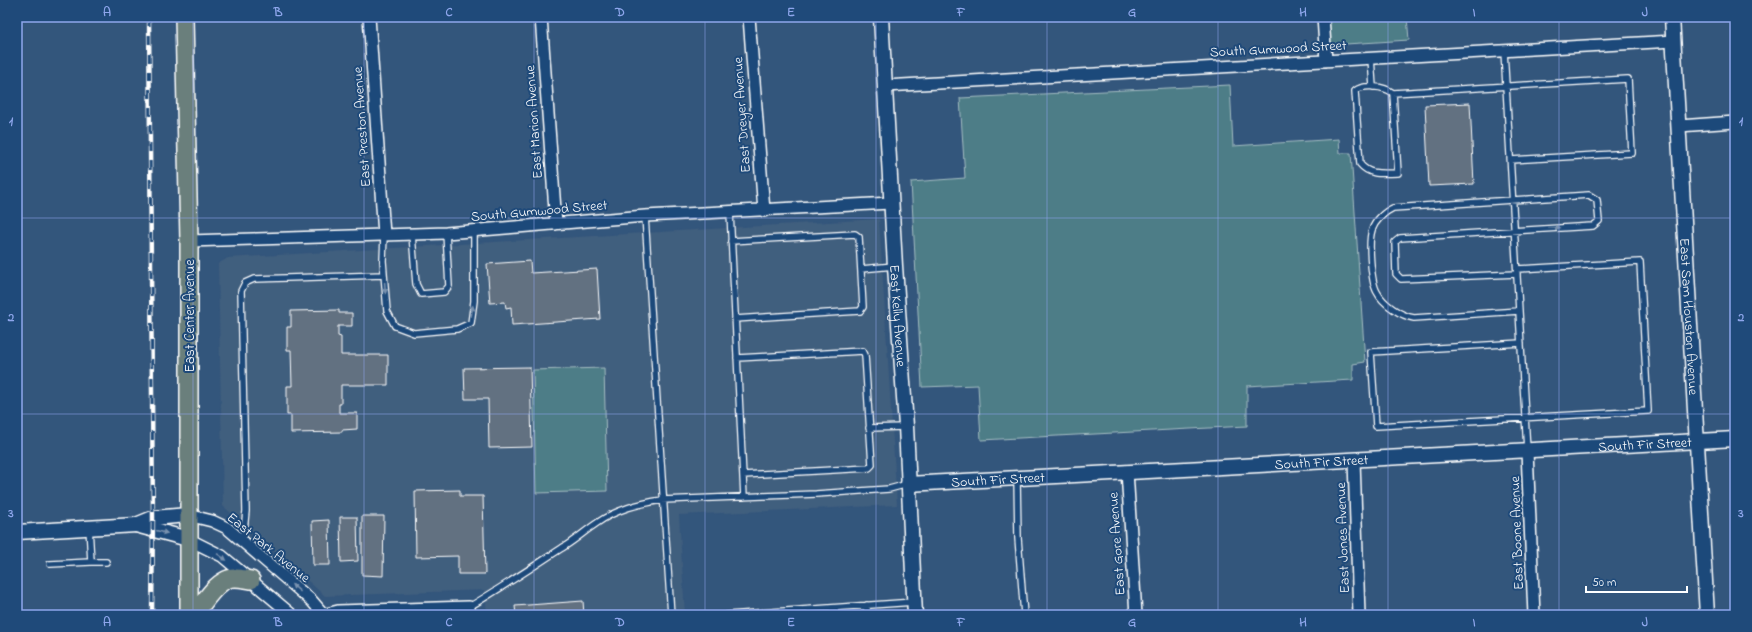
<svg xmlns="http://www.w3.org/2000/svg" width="1752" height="632" font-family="'Indie Flower',sans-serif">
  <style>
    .built { fill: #415e7e }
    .green { fill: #4d7d87; stroke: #a6bec3 }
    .building { fill: #627181; stroke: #fff }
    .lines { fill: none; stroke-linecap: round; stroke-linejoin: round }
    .service-casing { stroke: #fff; stroke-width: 8 }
    .minor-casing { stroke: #fff; stroke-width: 14 }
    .tertiary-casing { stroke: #fff; stroke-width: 17 }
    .primary-casing { stroke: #fff; stroke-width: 20 }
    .service { stroke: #1f4a7a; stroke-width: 5.5 }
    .minor { stroke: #1f4a7a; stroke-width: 11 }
    .tertiary { stroke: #1f4a7a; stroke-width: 14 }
    .primary { stroke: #6b7f7c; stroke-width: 17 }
    .rail-casing { stroke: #fff; stroke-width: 4.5 }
    .rail { stroke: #1f4a7a; stroke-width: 3; stroke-dasharray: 9; stroke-linecap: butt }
    .oneway { fill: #7992af }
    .grid { fill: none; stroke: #8ea6ec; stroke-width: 1; stroke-opacity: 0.55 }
    .labels { text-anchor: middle; stroke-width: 4; stroke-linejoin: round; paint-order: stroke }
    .street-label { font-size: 14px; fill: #fff; stroke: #1f4a7a }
    .neatline { fill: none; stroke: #8ea6ec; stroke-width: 1.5 }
    .grid-label { font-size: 13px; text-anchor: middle; font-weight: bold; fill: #8ea6ec }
  </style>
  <rect width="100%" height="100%" fill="#33567c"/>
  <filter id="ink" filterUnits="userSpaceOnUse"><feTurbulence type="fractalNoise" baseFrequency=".025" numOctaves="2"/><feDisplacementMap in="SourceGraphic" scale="8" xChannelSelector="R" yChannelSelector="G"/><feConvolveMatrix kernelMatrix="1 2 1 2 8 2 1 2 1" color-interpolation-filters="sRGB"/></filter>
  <g filter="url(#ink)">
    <!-- built -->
    <path class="built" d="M879,219l18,286 -218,10 6,100h-198l-2,-25 -160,6 -102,-90 -5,-242 10,-6z"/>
    <!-- green -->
    <path class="green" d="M1328,17h79l2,23 -79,5z
      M1230,85l3,61 106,-7 1,14h11l14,209 -12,2v16l-106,6v40l-266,14 -3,-55 -56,2 -11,-205 54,-4 -5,-80z
      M604,368l3,123 -71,2 -3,-123z"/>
    <!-- building -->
    <path class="building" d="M1470,103l4,81 -45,2 -4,-81z
      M530,261l1,12 66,-4 3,50 -88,6 -1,-18 -5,1 -1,-6 -15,1 -3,-39z
      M339,310v3h13v13h-14v10l3,1v18h47v30h-47v19h-2v9h18v16l-15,1v2l-51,1v-18h-4v-29h5l-1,-36h-4v-23h4v-16z
      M530,367l2,80 -43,1 -1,-49h-23l-1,-31z
      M460,490v6h23l2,78h-27v-18l-42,1 -1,-66z
      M362,516h22l-1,60 -21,-1z
      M340,517h17l1,44 -17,1z
      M329,520l1,45h-17l-1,-44z
      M583,601l1,14h-68l-1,-9z"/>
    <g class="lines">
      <!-- service casing -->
      <g class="service-casing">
        <path id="service" d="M1504,51l23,399
          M1371,58l2,29
          M1393,93c-9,-7 -30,-9 -38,-2l5,73c10,12 23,9 38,9l-5,-80 235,-14 4,74 -121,7
          M730,212l14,285
          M645,216l26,399
          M384,235l-1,26 4,50 8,15 19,7 43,-4 14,-6 3,-22v-70
          M412,235l4,49 5,10 23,-2 5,-6 -3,-53
          M731,241l124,-7 4,3 4,70 -3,4 -125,8
          M861,269l33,-3
          M1517,269l123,-7 8,149 -272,15 -5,-74 150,-9
          M1517,274l-116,5 -5,-5 -1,-32 5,-4 193,-12 6,-5 -2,-21 -8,-5 -196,13c-9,4 -18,13 -21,22 -4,12 -1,52 5,62 6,12 24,24 37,26l105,-7
          M737,358l126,-7 2,4 7,110 -3,3 -126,7
          M869,428l36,-1
          M1017,478l1,60 6,77
          M243,541l3,-30 -5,-220 4,-8 9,-4 130,-4
          M91,562h15
          M50,564l41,-2 -2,-35
          M867,605v10
          M469,607c32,-19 62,-39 93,-59 12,-7 23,-17 35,-25 20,-14 41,-19 65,-23l154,-6 73,-5 19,-5
          M728,615l186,-13"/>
      </g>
      <!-- minor casing -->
      <g class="minor-casing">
        <path id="minor" d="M369,17l15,218
          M541,17l15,207
          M749,17l15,194
          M1323,17l3,44
          M885,86l789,-45
          M1679,126l56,-4
          M189,241l257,-8 199,-17 246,-13
          M1527,451l7,164
          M1354,460l5,155
          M1127,471l9,144
          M188,515l24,6 15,7 85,73 12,14
          M188,539l34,17 70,59
          M322,615l16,-4 131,-4v8"/>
      </g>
      <!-- tertiary casing -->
      <g class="tertiary-casing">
        <g id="tertiary">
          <path id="s1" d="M881,17l14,249 11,160 9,189"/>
          <path id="s2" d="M1672,17l35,598"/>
          <path id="s3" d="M908,484l827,-45"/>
          <path d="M136,525l52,14"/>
          <path d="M17,532l119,-7 17,-7 35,-3"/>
        </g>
      </g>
      <!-- primary casing -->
      <g class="primary-casing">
        <path id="primary" d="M184,17l5,224v374
          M194,615c9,-11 19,-29 32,-35 7,-4 17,-1 25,0"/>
      </g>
      <!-- service -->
      <use href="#service" class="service"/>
      <!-- minor -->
      <use href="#minor" class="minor"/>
      <!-- tertiary -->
      <use href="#tertiary" class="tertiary"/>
      <!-- primary -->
      <use href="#primary" class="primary"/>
      <!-- rail casing -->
      <g class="rail-casing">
        <path id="rail" d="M149,17l4,501 -1,97"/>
      </g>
      <!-- rail -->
      <use href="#rail" class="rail"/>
    </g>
    <!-- one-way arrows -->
    <defs><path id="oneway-solid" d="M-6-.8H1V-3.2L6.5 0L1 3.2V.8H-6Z"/></defs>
    <g class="oneway">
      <use href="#oneway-solid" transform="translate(1554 228) rotate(-3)"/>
      <use href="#oneway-solid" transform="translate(385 288) rotate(86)"/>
      <use href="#oneway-solid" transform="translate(472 311) rotate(-81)"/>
      <use href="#oneway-solid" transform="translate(162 532) rotate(14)"/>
      <use href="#oneway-solid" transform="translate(222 557) rotate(35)"/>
      <use href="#oneway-solid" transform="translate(296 588) rotate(-140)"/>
    </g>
  </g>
  <!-- grid -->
  <path class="grid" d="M193,17v598M364,17v598M534,17v598M705,17v598M876,17v598M1047,17v598M1218,17v598M1388,17v598M1559,17v598M17,218h1718M17,414h1718"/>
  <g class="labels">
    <!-- street labels -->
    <g class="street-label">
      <text transform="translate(1278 48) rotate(-3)" y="5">South Gumwood Street</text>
      <text transform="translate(741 115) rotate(-94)" y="5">East Dreyer Avenue</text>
      <text transform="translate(533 122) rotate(-94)" y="5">East Marion Avenue</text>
      <text transform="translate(361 127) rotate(-94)" y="5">East Preston Avenue</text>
      <text transform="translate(539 210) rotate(-5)" y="5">South Gumwood Street</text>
      <text transform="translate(189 316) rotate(-90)" y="5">East Center Avenue</text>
      <text dy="5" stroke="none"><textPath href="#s1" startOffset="299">East Kelly Avenue</textPath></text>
      <text dy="5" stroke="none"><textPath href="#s2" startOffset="300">East Sam Houston Avenue</textPath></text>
      <text dy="5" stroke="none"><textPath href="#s3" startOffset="738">South Fir Street</textPath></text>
      <text dy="5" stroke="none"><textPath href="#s3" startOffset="414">South Fir Street</textPath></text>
      <text dy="5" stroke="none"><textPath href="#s3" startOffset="90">South Fir Street</textPath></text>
      <text transform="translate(1516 533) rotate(-92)" y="5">East Boone Avenue</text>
      <text transform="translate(1342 538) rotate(-92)" y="5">East Jones Avenue</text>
      <text transform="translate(1116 544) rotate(-94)" y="5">East Gore Avenue</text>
      <text transform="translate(269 547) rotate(39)" y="5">East Park Avenue</text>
    </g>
  </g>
  <!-- margin -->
  <rect width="1752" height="632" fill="none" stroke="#1f4a7a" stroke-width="44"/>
  <!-- scale -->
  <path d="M1586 586v6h101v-6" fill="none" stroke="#ffffff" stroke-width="2"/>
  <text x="1592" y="586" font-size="12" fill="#ffffff" stroke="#1f4a7a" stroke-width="3" paint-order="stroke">50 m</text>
  <rect x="22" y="22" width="1708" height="588" class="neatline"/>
  <g class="grid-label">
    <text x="107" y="16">A</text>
    <text x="278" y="16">B</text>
    <text x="449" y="16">C</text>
    <text x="620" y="16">D</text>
    <text x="791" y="16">E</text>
    <text x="961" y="16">F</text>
    <text x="1132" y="16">G</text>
    <text x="1303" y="16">H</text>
    <text x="1474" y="16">I</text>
    <text x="1645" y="16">J</text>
    <text x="11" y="125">1</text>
    <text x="1741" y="125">1</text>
    <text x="11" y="321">2</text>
    <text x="1741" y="321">2</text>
    <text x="11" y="517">3</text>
    <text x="1741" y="517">3</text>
    <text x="107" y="626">A</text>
    <text x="278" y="626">B</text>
    <text x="449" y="626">C</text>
    <text x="620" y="626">D</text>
    <text x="791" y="626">E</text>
    <text x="961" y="626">F</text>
    <text x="1132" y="626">G</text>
    <text x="1303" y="626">H</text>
    <text x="1474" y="626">I</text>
    <text x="1645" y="626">J</text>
  </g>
</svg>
